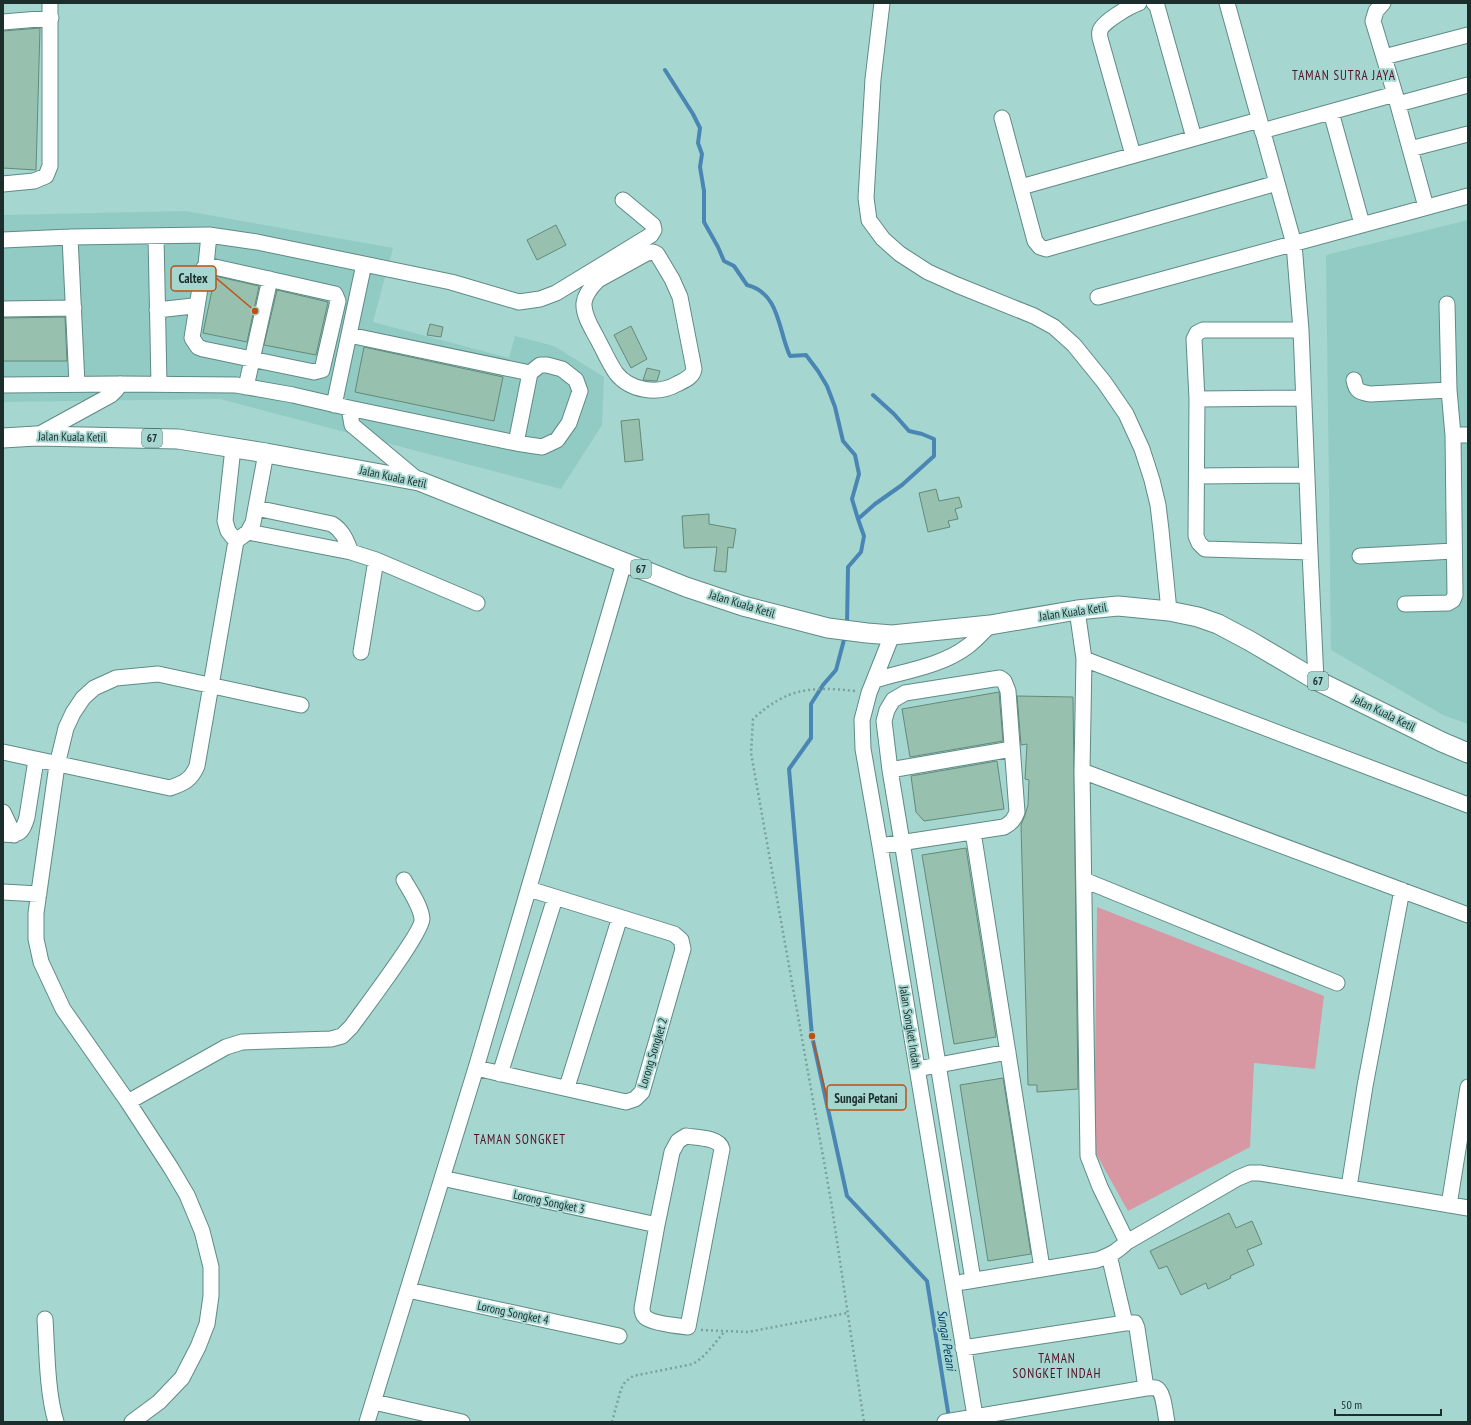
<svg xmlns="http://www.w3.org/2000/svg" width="1471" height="1425" font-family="'PT Sans Narrow',sans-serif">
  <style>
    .built { fill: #91cbc4 }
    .green { fill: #d797a3 }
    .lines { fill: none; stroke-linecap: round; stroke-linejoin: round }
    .stream { stroke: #4a86b4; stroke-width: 4 }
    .building { fill: #97c0af; stroke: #638a79 }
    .minor-casing { stroke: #5e8b86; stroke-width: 17 }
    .major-casing { stroke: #5e8b86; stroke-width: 21 }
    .path { stroke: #7aa19d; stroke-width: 2.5; stroke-dasharray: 2 3; stroke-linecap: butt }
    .minor { stroke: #fff; stroke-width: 15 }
    .major { stroke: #fff; stroke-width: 19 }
    .labels { text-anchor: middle; stroke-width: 4; stroke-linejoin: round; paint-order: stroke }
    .shield { fill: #a6d6d0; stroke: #45605d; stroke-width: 1 }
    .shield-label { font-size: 11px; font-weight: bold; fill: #1b2e2c }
    .street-label { font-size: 12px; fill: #1b2e2c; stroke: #a6d6d0 }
    .neighbourhood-label { font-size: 13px; letter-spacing: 1px; fill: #541026; stroke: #a6d6d0 }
    .water-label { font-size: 13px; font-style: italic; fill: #03416c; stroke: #a6d6d0 }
    .leader { fill: none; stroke: #bf5012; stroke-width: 1.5 }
    .callout-dot { fill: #bf5012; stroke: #a6d6d0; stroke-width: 1.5 }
    .callout { fill: #a6d6d0; stroke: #bf5012; stroke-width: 1.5 }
    .callout-label { font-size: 13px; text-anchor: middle; font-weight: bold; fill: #1b2e2c }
  </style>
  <rect width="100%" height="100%" fill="#a6d6d0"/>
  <!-- built -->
  <path class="built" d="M186,211l207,37 -20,74 136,36 6,-22 39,10 50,31 -2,48 -41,64 -341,-90 -217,3v-187z
    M1468,220v504l-25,-9 -112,-65 -5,-395z"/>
  <!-- green -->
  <path class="green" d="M1097,907l227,89 -9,73 -61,-6 -4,84 -122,64 -34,-61z"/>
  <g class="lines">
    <!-- stream -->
    <path class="stream" d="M665,70l28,44 7,14 -2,15 4,11 -2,13 4,24v31l14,25 6,14 10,5 13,19c33,8 31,45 43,71l16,-1 12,16 9,15 8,21 8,34 12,14 4,19 -7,25 6,20
      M847,625l1,-58 13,-15 3,-16 -6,-17 17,-15 27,-19 32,-29v-17l-12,-5 -13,-3 -15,-17 -21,-19
      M845,636l-9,34 -13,15 -12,19v34l-22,31 23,267 35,160 80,85 22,137"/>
  </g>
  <!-- building -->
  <path class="building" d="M40,28l-4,142 -33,-2v-137z
    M556,225l10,20 -29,15 -10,-20z
    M215,276l44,10 -12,56 -44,-9z
    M277,290l51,12 -12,53 -52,-10z
    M65,317l2,44h-64v-43z
    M430,324l13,3 -2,10 -14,-2z
    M631,326l16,33 -16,9 -17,-33z
    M364,347l139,30 -9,44 -139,-29z
    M647,368l13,3 -3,10 -14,-1z
    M639,419l4,41 -18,2 -4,-41z
    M936,489l3,12 20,-4 3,10 -7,2 3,10 -10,2 2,6 -22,5 -9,-39z
    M709,514v10l27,5 -3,19 -5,-1 -2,25 -12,-1 3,-24 -33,1 -2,-32z
    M999,692l4,49 -93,16 -8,-48z
    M1017,696l56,1 5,392 -41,3v-7h-9l-7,-260 4,-10 3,-10 1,-25 -4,-1 2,-35 -6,1z
    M997,761l7,48 -80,12 -8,-9 -5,-36z
    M966,848l30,189 -42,7 -32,-189z
    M1003,1078l28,176 -43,7 -28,-176z
    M1229,1213l7,15 16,-7 10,23 -15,6 7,15 -24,11 1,2 -23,11 -2,-6 -25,12 -14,-29 -8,3 -9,-18z"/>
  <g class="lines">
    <!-- minor casing -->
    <g class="minor-casing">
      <path id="minor" d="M882,3l-9,76 -7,119 3,22 14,19 17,15 28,18 29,13 77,31 20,11 20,18 30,37 22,32 16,35 10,31 6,25 3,25 8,81
        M1154,3l3,3 37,132
        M1227,3l67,241 7,86 9,222 6,128
        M1383,3l-7,8 -3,10 22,73 31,113
        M3,22l48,-4
        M1384,57l84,-22
        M1398,104l70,-19
        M1331,112l31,112
        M1002,118l33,123 5,6 6,2 231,-66
        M1262,131l133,-37
        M1410,149l58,-15
        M1133,155l-33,-117c0,-2 -1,-4 0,-7 2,-9 30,-25 39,-28
        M3,184l31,-3 12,-5 4,-10v-163
        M1021,187l238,-67
        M156,236l3,148
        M70,237l7,147
        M3,240l67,-3 139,-2 48,7 194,40 68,20 21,-3 16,-6 95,-58 3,-5 -1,-5 -30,-25
        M653,252l4,2 15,25 8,18 14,72c-1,8 -9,11 -17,15 -19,11 -47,7 -61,-11 -7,-10 -12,-22 -18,-33 -5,-10 -15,-24 -14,-37 1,-9 8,-17 14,-23l49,-27z
        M206,265l129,29 3,7 -16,69 -8,2 -111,-23 -5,-2 -6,-9 11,-69z
        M206,265l3,-30
        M1098,297l370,-101
        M3,309l71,-1
        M157,310l36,-4 4,1
        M1301,330h-98l-6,3 -3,6 3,60 -1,137 3,7 6,6 105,3
        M349,335l181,38 -14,70
        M1354,380c2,12 6,12 16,14l79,-4
        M3,385l117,-1 116,1 57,10 56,13 167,35 26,4 15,-7 12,-17 11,-32 -4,-11 -14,-11 -15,-4h-7l-10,8
        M246,387l24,-108
        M1197,399l106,-1
        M334,405l30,-141
        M349,408l3,17 67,56
        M1453,435h15
        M36,436l75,-41 5,-5 4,-6
        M233,448l-8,73 3,10 8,10
        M1197,476l110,-1
        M256,508l76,16c11,7 14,16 19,28
        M248,532l103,20 25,8 101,43
        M1360,556l94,-5
        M1405,604l43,-1 5,-3 2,-5 -2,-160 -4,-45 -2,-86
        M1077,610l7,49 -2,112 6,385 12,31 27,55
        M892,635l-23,58 -7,27 1,29 17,97 96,576
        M361,652l15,-92
        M1084,659l384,146
        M875,680c30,-9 67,-14 93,-34 8,-6 15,-14 22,-21
        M3,752l167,36c14,-5 21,-8 27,-22l39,-225 12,-9 5,-9 13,-70
        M890,770l122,-21
        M1082,771l386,144
        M3,812l11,23
        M973,832l69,436
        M3,834c16,2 20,-2 24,-17l9,-57
        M880,846l124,-19c7,-4 10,-7 13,-15l-9,-121 -4,-10 -4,-3 -95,15 -12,7 -6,10 -3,11 6,49 12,72 71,438
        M1084,880l253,103
        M3,892l36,2
        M476,1068l150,34 9,-3 7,-7 41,-143 -2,-9 -7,-6 -145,-45
        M917,1069l91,-17
        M500,1074l55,-176
        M567,1087l53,-170
        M128,1102l98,-55 16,-5 89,-3 11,-3 9,-9c11,-15 72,-96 71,-108 -1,-13 -12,-28 -18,-39
        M686,1136c11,2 33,1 36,13l-34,178c-10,-1 -37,-4 -43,-10 -2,-2 -3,-5 -3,-9l15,-83 15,-73 6,-11z
        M442,1178l215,47
        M1349,1187l16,-101 37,-196
        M1449,1205l19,-118
        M1109,1255l16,68
        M963,1282l134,-22c14,-5 19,-8 30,-18l111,-64 12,-5h10l208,35
        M408,1290l211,46
        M45,1319c2,32 2,73 11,103
        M963,1348l162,-25h10l2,5 9,60
        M374,1402l88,20
        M132,1422l27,-20 23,-24 16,-31 9,-23 4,-28v-29l-9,-36 -15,-36 -16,-27 -43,-66 -65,-93 -22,-47 -5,-23v-26l21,-148 9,-37 7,-15 10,-15 11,-10 22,-10 42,-4 143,31
        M367,1422l109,-354 148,-505
        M945,1422l201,-34c4,0 8,-1 10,0 8,3 9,26 11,34"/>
    </g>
    <!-- major casing -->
    <g class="major-casing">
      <path id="major" d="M3,438l33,-2 142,3 88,14 153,28 267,106 57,19 85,22 39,5 25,2 98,-10 87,-15 41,-4 51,5 29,6 20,7 32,17 66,39 126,62 26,11"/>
    </g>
    <!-- path -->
    <path class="path" d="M855,691c-45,-5 -68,-3 -102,28l-2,34 80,448 33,221
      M701,1330l47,2 99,-19
      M612,1422l9,-33 4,-7 8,-6 60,-12c13,-8 22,-21 31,-32"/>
    <!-- minor -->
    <use href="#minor" class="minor"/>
    <!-- major -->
    <use href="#major" class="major"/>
  </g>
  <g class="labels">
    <!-- shield labels -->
    <g class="shield">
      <rect x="142" y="429" width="20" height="18" rx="3"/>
      <rect x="631" y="560" width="20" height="18" rx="3"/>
      <rect x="1308" y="672" width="20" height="18" rx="3"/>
    </g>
    <g class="shield-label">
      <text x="152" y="442">67</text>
      <text x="641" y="573">67</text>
      <text x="1318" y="685">67</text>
    </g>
    <!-- street labels -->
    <g class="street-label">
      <text transform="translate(72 437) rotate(1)" y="4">Jalan Kuala Ketil</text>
      <text transform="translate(393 477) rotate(12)" y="4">Jalan Kuala Ketil</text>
      <text transform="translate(742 604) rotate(17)" y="4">Jalan Kuala Ketil</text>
      <text transform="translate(1073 612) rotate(-8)" y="4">Jalan Kuala Ketil</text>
      <text transform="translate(1384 713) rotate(26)" y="4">Jalan Kuala Ketil</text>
      <text transform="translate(910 1027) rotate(81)" y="4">Jalan Songket Indah</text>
      <text transform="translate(653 1053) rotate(-73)" y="4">Lorong Songket 2</text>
      <text transform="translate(549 1202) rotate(12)" y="4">Lorong Songket 3</text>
      <text transform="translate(513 1313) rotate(12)" y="4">Lorong Songket 4</text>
    </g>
    <!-- neighbourhood labels -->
    <g class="neighbourhood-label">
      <text x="1344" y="80">TAMAN SUTRA JAYA</text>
      <text x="520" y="1144">TAMAN SONGKET</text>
      <text x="1057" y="1363">TAMAN<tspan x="1057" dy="15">SONGKET INDAH</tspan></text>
    </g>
    <!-- water labels -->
    <g class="water-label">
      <text transform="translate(947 1340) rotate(81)" y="5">Sungai Petani</text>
    </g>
  </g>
  <!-- callouts -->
  <path class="leader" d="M255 311L216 278M812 1036L827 1098"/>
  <g class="callout-dot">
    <circle cx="255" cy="311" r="4"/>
    <circle cx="812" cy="1036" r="4"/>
  </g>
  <g class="callout">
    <rect x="171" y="266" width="45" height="25" rx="4"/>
    <rect x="827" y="1085" width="79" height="25" rx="4"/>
  </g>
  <g class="callout-label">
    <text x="193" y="283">Caltex</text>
    <text x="866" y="1103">Sungai Petani</text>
  </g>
  <!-- border -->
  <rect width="1471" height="1425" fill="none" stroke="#1b2e2c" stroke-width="8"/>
  <!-- scale -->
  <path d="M1335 1409v6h106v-6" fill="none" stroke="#1b2e2c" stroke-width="2"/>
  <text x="1341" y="1409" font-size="12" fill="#1b2e2c" stroke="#a6d6d0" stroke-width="3" paint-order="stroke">50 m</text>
</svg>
